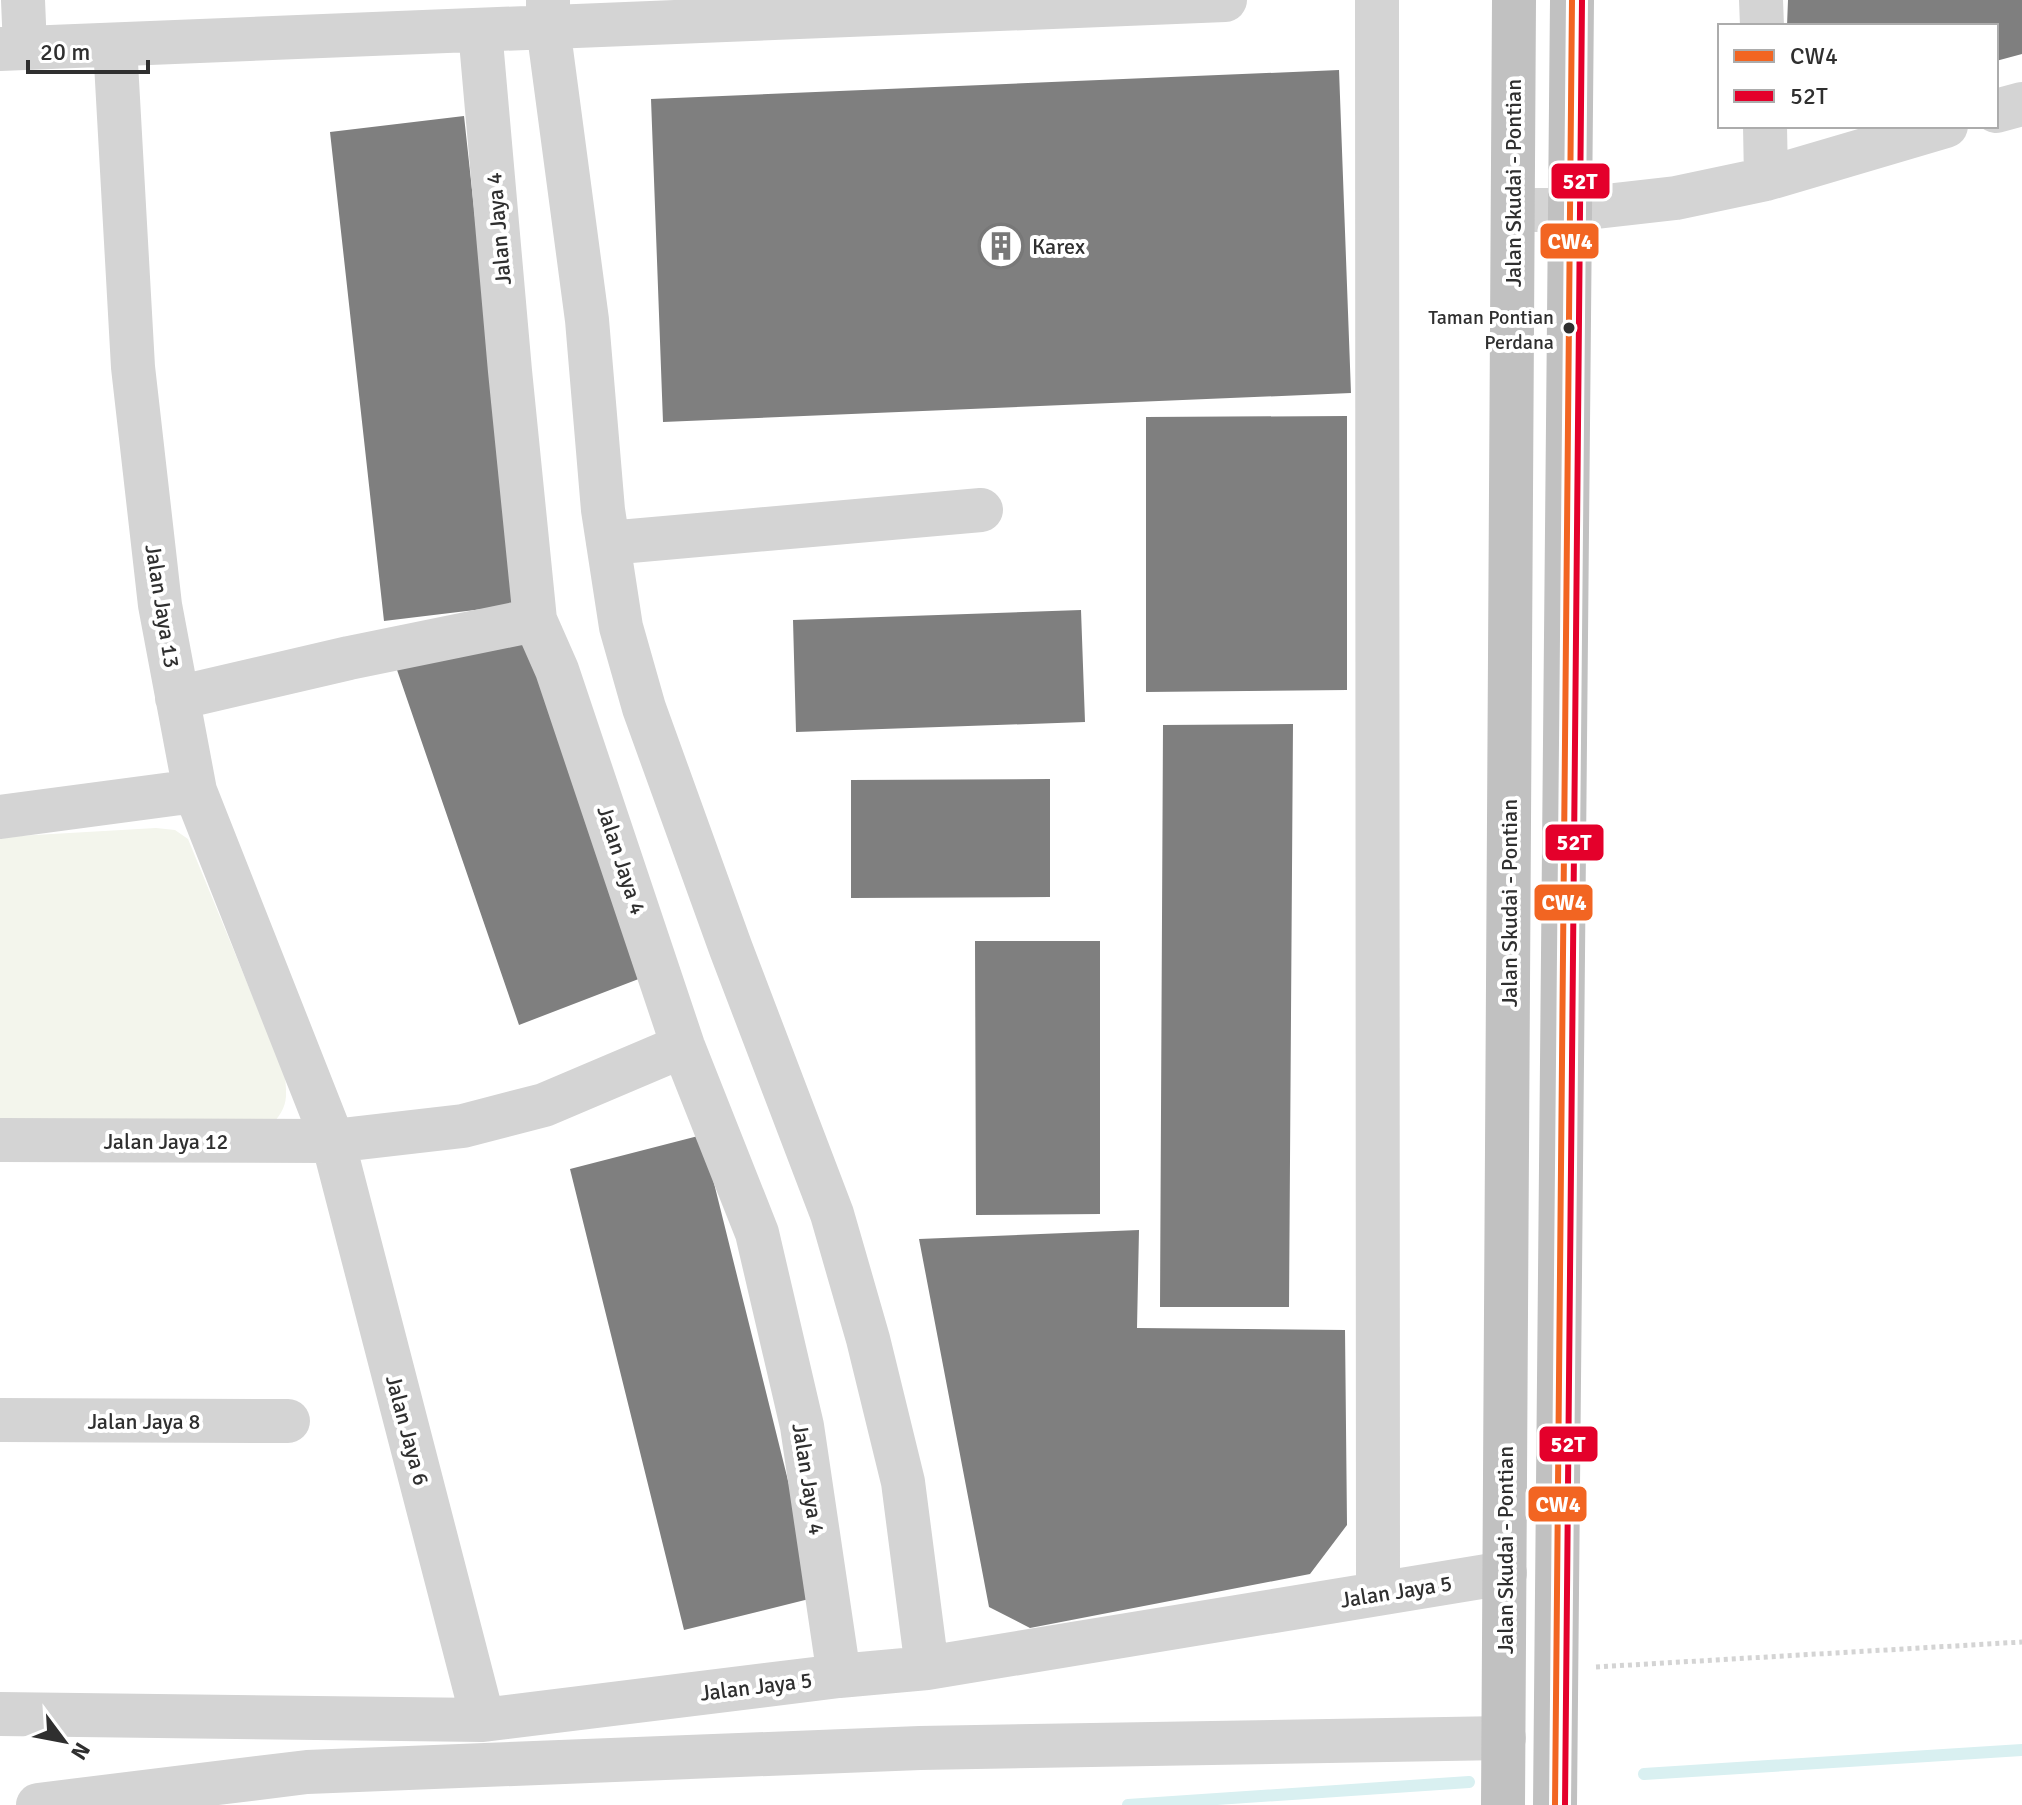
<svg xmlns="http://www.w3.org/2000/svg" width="2022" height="1805" font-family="Signika,sans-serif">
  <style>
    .park { fill: #f3f5ec }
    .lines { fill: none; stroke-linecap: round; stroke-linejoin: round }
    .stream { stroke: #d9f0f1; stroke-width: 12 }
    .building { fill: #7f7f7f }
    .path { stroke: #d4d4d4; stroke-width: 5; stroke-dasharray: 4 4; stroke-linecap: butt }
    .minor { stroke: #d4d4d4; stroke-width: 44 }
    .highway { stroke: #c1c1c1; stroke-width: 44 }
    .bus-1-casing { stroke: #fff; stroke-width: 12 }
    .bus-2-casing { stroke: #fff; stroke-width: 12 }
    .bus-1 { stroke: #f26522; stroke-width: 6 }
    .bus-2 { stroke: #e4002b; stroke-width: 6 }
    .bus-dot { fill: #2f2f2f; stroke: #fff; stroke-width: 3 }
    .labels { text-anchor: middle; stroke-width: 8; stroke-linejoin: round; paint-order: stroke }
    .bus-label { font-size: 20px; fill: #2f2f2f; stroke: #fff; text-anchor: end }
    .street-label { font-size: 22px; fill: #2f2f2f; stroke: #fff }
    .poi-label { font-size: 22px; fill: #2f2f2f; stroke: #fff; text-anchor: start }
    .line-badge { stroke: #fff; stroke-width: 3 }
    .badge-label { font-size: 22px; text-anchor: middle; font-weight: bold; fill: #fff }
  </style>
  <rect width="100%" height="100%" fill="#fff"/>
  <!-- park -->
  <path class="park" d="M156,828l19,2 13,9 97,236c2,25 3,31 -14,51h-271v-289z"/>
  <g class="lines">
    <!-- stream -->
    <path class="stream" d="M1644,1774l378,-24
      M1128,1805l341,-23"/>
  </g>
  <!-- building -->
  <path class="building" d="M1788,0h234v54l-26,7v-35h-209z
    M1339,70l12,323 -688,29 -12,-323z
    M464,116l53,489 -133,16 -54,-489z
    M1347,416v274l-201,2v-275z
    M1081,610l4,112 -289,10 -3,-112z
    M525,639l124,336 -130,50 -123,-358z
    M1293,724l-4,583h-129l3,-582z
    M1050,779v118l-199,1v-118z
    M975,941h125v273l-124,1z
    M702,1135l115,462 -133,33 -114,-461z
    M1139,1230l-2,98 208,2 2,195 -37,49 -280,54 -41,-21 -70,-368z"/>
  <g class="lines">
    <!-- path -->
    <path class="path" d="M1596,1667l426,-25"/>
    <!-- minor -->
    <path class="minor" d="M23,0l2,48
      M548,0v27l39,293 16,190 18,117 23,81 87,241 101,265 36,125 35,143 24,186
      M1377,0l1,1594
      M1761,0l1,26
      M480,30l30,341 25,249 22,50 126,376 74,187 45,193 37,250
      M115,45l18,322 27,238 35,186 138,350 150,579
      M0,49l1225,-49
      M1996,111l26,-7
      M1765,126l1,53
      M1513,210h57l106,-12 90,-19 180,-53
      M608,543l373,-33
      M177,698l172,-40 186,-38
      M0,817l195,-26
      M0,1140l333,1 130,-15 81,-21 139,-59
      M0,1420l288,1
      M0,1714l483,6 356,-44 88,-8 578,-95
      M38,1805l269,-33 613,-24 584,-10"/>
    <!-- highway -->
    <path class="highway" d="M1503,1805l11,-1805
      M1555,1805l17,-1805"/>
    <!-- bus-1 casing -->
    <g class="bus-1-casing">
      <path id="bus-1" d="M1555,1805l17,-1805"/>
    </g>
    <!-- bus-2 casing -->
    <g class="bus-2-casing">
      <path id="bus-2" d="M1565,1805l17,-1805"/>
    </g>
    <!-- bus-1 -->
    <use href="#bus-1" class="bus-1"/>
    <!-- bus-2 -->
    <use href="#bus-2" class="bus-2"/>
  </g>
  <!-- icons -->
  <defs>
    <g id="building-ring" transform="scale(2.3)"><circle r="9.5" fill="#fff" stroke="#787878" stroke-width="1.5"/><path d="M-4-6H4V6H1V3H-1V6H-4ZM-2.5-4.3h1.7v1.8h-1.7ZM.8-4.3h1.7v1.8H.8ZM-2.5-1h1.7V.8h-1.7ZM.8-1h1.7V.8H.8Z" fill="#787878"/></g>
  </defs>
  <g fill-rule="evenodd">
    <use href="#building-ring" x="1001" y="246"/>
  </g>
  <!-- markers -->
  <circle class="bus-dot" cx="1569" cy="328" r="7"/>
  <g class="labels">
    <!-- bus labels -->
    <g class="bus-label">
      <text x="1554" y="324">Taman Pontian<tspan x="1554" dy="25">Perdana</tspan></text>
    </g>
    <!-- street labels -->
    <g class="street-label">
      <text transform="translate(1513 183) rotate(-90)" y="8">Jalan Skudai - Pontian</text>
      <text transform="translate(498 229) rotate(-95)" y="8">Jalan Jaya 4</text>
      <text transform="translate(163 606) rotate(81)" y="8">Jalan Jaya 13</text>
      <text transform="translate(622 860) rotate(72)" y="8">Jalan Jaya 4</text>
      <text transform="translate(1509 903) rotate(-90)" y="8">Jalan Skudai - Pontian</text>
      <text x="166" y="1149">Jalan Jaya 12</text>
      <text x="144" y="1429">Jalan Jaya 8</text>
      <text transform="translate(408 1430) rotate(75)" y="8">Jalan Jaya 6</text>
      <text transform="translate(809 1479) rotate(81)" y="8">Jalan Jaya 4</text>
      <text transform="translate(1505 1550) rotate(-90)" y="8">Jalan Skudai - Pontian</text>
      <text transform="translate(1396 1591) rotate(-9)" y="8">Jalan Jaya 5</text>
      <text transform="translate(756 1686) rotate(-7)" y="8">Jalan Jaya 5</text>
    </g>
    <!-- poi labels -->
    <g class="poi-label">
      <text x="1032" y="254">Karex</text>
    </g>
  </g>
  <g class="line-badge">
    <rect x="1550" y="162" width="61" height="38" rx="8" fill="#e4002b"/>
    <rect x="1539" y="222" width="61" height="38" rx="8" fill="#f26522"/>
    <rect x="1544" y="823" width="61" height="39" rx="8" fill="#e4002b"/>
    <rect x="1533" y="883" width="61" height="39" rx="8" fill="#f26522"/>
    <rect x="1538" y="1425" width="61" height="38" rx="8" fill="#e4002b"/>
    <rect x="1527" y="1485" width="61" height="38" rx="8" fill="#f26522"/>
  </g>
  <g class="badge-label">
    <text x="1580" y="189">52T</text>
    <text x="1570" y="249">CW4</text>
    <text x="1574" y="850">52T</text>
    <text x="1564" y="910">CW4</text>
    <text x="1568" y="1452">52T</text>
    <text x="1558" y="1512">CW4</text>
  </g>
  <!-- legend -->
  <rect x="1718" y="24" width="280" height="104" fill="#ffffff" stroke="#acacac" stroke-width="2"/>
  <rect x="1734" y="50" width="40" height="12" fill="#f26522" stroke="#acacac" stroke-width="2"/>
  <text x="1790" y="64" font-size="24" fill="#2f2f2f">CW4</text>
  <rect x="1734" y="90" width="40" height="12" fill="#e4002b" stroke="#acacac" stroke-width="2"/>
  <text x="1790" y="104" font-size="24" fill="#2f2f2f">52T</text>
  <!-- north arrow -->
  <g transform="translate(64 1741) rotate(122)" stroke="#ffffff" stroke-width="6" paint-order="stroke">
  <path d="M0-6L14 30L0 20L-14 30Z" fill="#2f2f2f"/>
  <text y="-12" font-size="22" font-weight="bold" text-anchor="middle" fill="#2f2f2f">N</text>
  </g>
  <!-- scale -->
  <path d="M28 60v12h120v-12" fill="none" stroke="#2f2f2f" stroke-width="4"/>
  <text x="40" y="60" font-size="24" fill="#2f2f2f" stroke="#ffffff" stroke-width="6" paint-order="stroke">20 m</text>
</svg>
